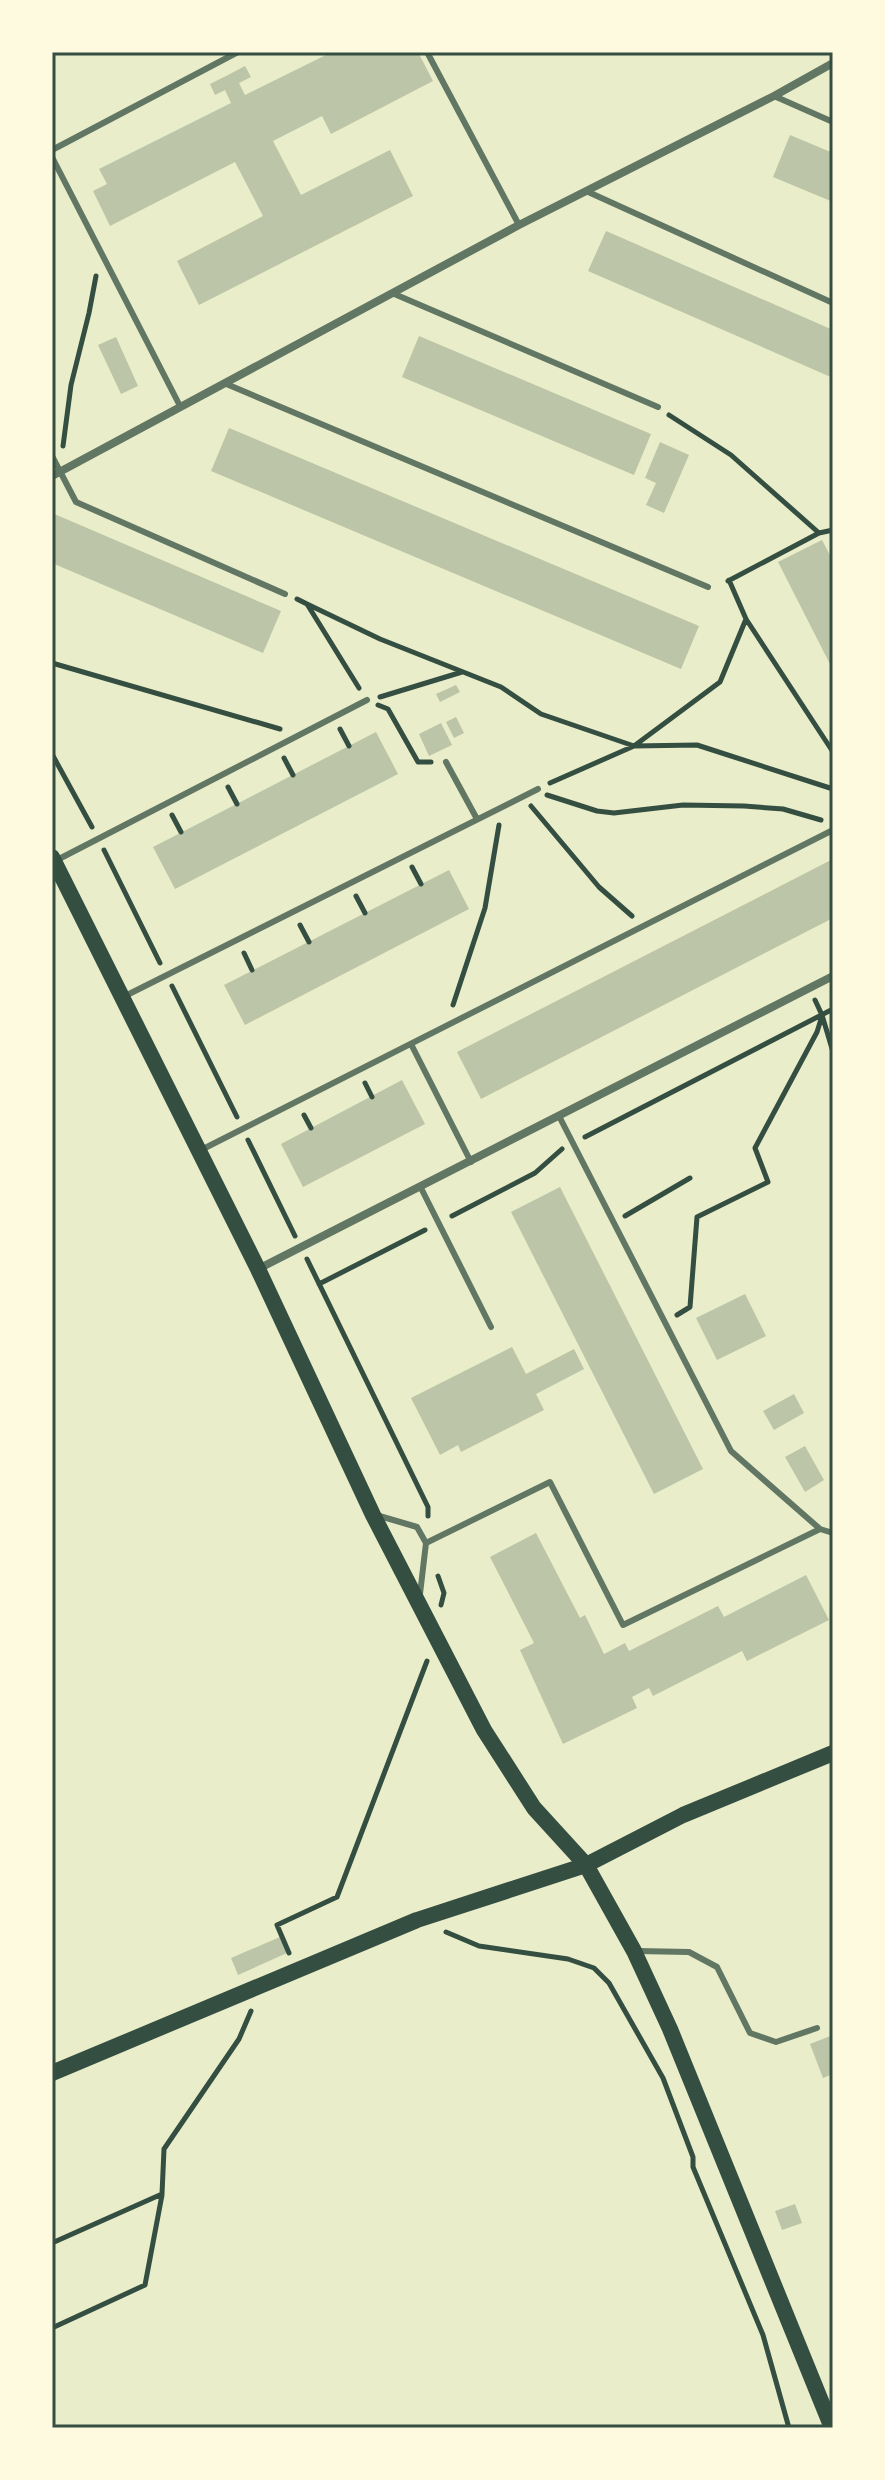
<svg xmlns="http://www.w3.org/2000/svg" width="885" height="2480" font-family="Mulish,sans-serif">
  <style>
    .building { fill: #bcc5a7 }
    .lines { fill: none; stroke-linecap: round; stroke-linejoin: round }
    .path { stroke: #344e41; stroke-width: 5 }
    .service { stroke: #617663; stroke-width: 6 }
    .minor { stroke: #617663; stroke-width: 8 }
    .secondary { stroke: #344e41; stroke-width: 16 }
    .neatline { fill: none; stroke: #344e41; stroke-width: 3 }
  </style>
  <rect width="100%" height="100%" fill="#e9edc9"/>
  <!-- building -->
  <path class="building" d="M332,52h86l15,29 -102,53 -9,-18 -49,25 28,54 89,-45 23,46 -214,109 -22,-44 86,-45 -28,-54 -125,64 -17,-35 14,-7 -8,-15 132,-66 -6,-13 -10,5 -5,-11 16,-8 19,-10 6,11 -12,6 6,12z
    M790,135l43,18v49l-60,-25z
    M606,231l227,99v48l-245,-107z
    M419,336l232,98 -17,41 -232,-98z
    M116,337l22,49 -17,8 -23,-49z
    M229,428l470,198 -18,43 -470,-198z
    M660,442l29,13 -25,58 -18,-8 10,-22 -11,-5z
    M52,513l229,98 -18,42 -211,-90z
    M822,540l11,21v109l-55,-108z
    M456,685l4,7 -20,10 -4,-8z
    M456,717l8,16 -10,5 -8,-16z
    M441,723l11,22 -23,11 -10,-22z
    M376,732l22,42 -223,115 -22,-42z
    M833,859v59l-352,181 -24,-47z
    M449,870l20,39 -224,116 -21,-40z
    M402,1080l23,44 -122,63 -22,-43z
    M560,1187l143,282 -49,25 -143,-282z
    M745,1294l21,42 -49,24 -21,-42z
    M512,1347l14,27 48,-25 10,20 -48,25 8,16 -83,42 -3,-7 -18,10 -29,-57z
    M794,1394l10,19 -30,17 -11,-19z
    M805,1446l19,34 -19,12 -20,-35z
    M536,1533l44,85 5,-3 19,39 21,-11 4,8 89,-45 6,11 82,-42 23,45 -82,41 -5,-10 -89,45 -4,-8 -17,9 5,11 -74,36 -43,-94 14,-7 -44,-86z
    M280,1937l7,16 -49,22 -7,-17z
    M833,2035v39l-10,4 -13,-34z
    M795,2204l7,19 -20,7 -7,-19z"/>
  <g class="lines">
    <!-- path -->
    <path class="path" d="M669,415l62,40 88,78 14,-3
      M63,446l8,-61 18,-72 7,-37
      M729,580l17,39 87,133
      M728,581l91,-48
      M297,599l10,5 52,84
      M307,604l73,35 121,48 40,27 93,32 63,-1 136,44
      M52,663l228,66
      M380,697l82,-25
      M378,705l10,4 30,53h13
      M340,729l9,17
      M52,754l40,73
      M284,758l9,17
      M550,783l84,-37 86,-64 26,-63
      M228,787l9,17
      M547,795l50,16 17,2 69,-8 61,1 39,3 38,11
      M531,806l68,81 33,29
      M172,815l9,17
      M104,850l56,113
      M412,867l9,17
      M356,896l9,17
      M300,925l9,17
      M244,953l8,17
      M172,986l65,131
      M815,1000l7,15 11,37
      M453,1005l32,-97 14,-83
      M365,1083l7,14
      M304,1115l7,13
      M585,1137l248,-128
      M248,1140l47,96
      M452,1216l83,-43 27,-24
      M625,1216l65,-38
      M307,1259l121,248v9
      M319,1284l106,-54
      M677,1315l13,-8 7,-90 71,-35 -13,-34 62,-116 5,-16
      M438,1576l6,17 -3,12
      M446,1932l33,14 89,13 26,9 15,15 54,95 30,79v10l70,168 26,93
      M289,1953l-12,-28 60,-28 90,-236
      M52,2243l110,-49 2,-45 75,-110 12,-28
      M52,2328l93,-43 17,-90"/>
    <!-- service -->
    <path class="service" d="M427,52l92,173
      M774,96l59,26
      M52,150l186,-98
      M52,157l128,249
      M586,191l247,112
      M392,293l266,114
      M224,383l484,204
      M52,456l24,46 209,92
      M446,762l31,57
      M57,860l310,-160
      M125,996l413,-207
      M411,1044l60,118
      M559,1116l172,335 89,78
      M199,1151l634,-321
      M421,1188l70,139
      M376,1515l41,12 9,16 -6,51
      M426,1543l124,-61 73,143 197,-96 13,4
      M637,1951l52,1 28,15 33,66 26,9 41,-14"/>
    <!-- minor -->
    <path class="minor" d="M52,476l467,-251 255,-129 59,-33
      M258,1269l575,-293"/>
    <!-- secondary -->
    <path class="secondary" d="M52,857l206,412 115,246 111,215 50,78 52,57 48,86 36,78 162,399
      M52,2073l365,-153 169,-55 97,-50 150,-62"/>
  </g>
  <!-- border -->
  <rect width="885" height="2480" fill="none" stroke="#fefae0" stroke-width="108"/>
  <rect x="54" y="54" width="777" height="2372" class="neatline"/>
</svg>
